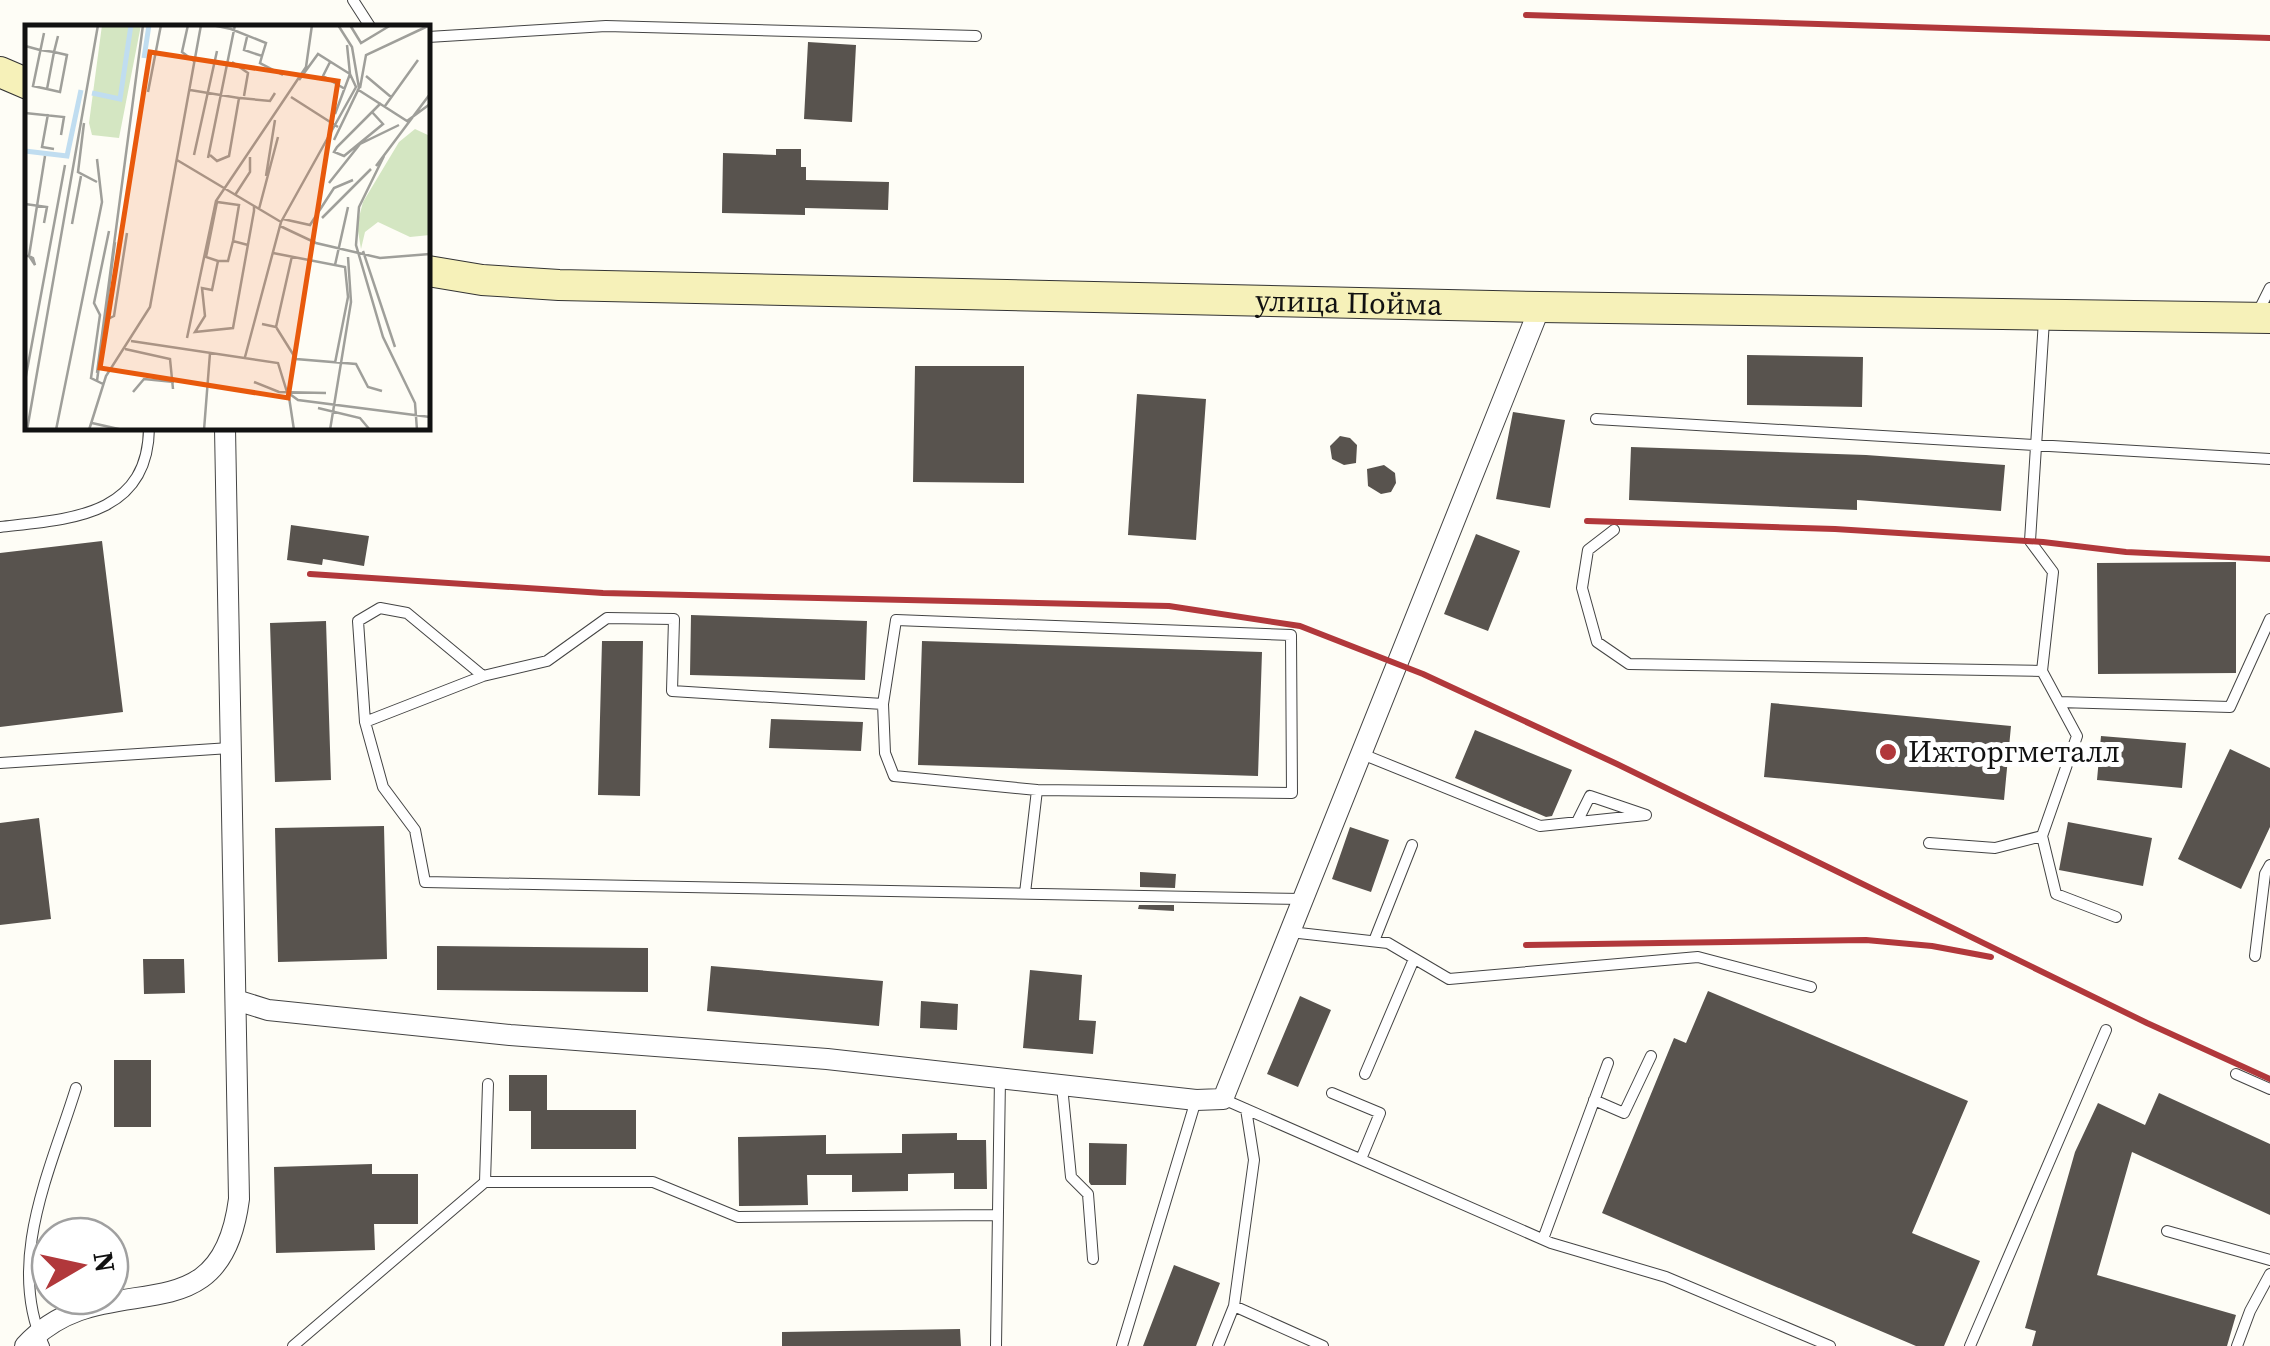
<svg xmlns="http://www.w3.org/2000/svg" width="2270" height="1346" font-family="'Source Serif 4',serif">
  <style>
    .building { fill: #58534e }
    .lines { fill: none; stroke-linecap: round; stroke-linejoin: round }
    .lane-casing { stroke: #444; stroke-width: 12 }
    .street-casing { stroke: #444; stroke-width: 22 }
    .secondary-casing { stroke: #333; stroke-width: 32 }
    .lane { stroke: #fff; stroke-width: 10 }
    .street { stroke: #fff; stroke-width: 20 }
    .secondary { stroke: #f6f1b9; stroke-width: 30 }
    .rail { stroke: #b1383b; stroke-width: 6 }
    .poi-dot { fill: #b1383b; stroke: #fff; stroke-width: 4 }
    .labels { text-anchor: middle; stroke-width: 10; stroke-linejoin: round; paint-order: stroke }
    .street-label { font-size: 30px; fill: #111; stroke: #fff }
    .poi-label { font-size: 30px; fill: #111; stroke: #fff; text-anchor: start }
    .inset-river { fill: none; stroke: #c0ddf0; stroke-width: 5 }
    .inset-road { fill: none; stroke: #9f9f9a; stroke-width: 2.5 }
    .view { fill: #e8590c; fill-opacity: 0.15; stroke: #e8590c; stroke-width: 5 }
    .inset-edge { fill: none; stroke: #111; stroke-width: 5 }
  </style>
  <rect width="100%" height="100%" fill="#fefdf6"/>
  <!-- building -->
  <path class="building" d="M808,42l48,3 -4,77 -48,-3z
    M776,149h25v18h5v13l83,2 -1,28 -83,-2v7l-83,-2 1,-60 53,2z
    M1747,355l116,2 -1,50 -115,-2z
    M915,366h109v117l-111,-1z
    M1137,394l69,5 -10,141 -68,-5z
    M1513,412l52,8 -15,88 -54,-9z
    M1340,436l10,2 7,7 -1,18 -12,2 -12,-6 -2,-13z
    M1631,447l235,8 139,10 -4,46 -144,-11v10l-228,-10z
    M1384,465l11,8 1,10 -5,9 -10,2 -13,-8 -1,-17z
    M291,525l78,11 -5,30 -41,-7 -1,6 -35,-5z
    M1476,534l44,17 -32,80 -44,-17z
    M102,541l21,171 -123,15v-174z
    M2236,562v111l-138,1 -1,-111z
    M691,615l176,6 -2,59 -175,-5z
    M326,621l5,159 -56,2 -5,-159z
    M602,641h41l-3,155 -42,-1z
    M922,641l340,11 -4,124 -340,-11z
    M1771,703l240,23 -7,74 -240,-23z
    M771,719l92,3 -2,29 -92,-3z
    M1475,730l97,40 -20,46 -6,1 -91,-39z
    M2101,736l85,7 -4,45 -85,-8z
    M2230,749l40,19v59l-29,62 -63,-30z
    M39,818l12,101 -51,6v-102z
    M2068,822l84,16 -9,48 -84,-16z
    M384,826l3,133 -109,3 -3,-134z
    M1350,827l39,13 -18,52 -39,-13z
    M1140,872l36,2 -1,14 -35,-1z
    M1139,905h35v6l-36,-2z
    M437,946l211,2v44l-211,-2z
    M143,959h41l1,34 -41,1z
    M711,966l172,15 -4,45 -172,-15z
    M1030,970l52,5 -3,45 17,1 -3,33 -70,-6z
    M1708,991l260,110 -56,132 68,28 -36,85h-28l-314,-133 72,-175 12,5z
    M1300,996l31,14 -33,77 -31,-13z
    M921,1001l37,3 -1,26 -37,-2z
    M114,1060h37v67h-37z
    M509,1075h38v35h89v39h-105v-38h-22z
    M2159,1093l111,51v71l-138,-63 -35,123 139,40 -9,31h-195l4,-15 -11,-3 50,-176 23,-49 47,22z
    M957,1133v7h29l1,49h-33v-16l-46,1v17l-56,1v-17h-45l1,30 -69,1 -1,-69 88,-2v19l76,-1v-19z
    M1089,1143l38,1 -1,41h-35l-2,-3z
    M372,1164v10h46v50h-44l1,26 -99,3 -2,-86z
    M1174,1265l46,18 -24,63h-53z
    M960,1329l1,17h-179v-14z"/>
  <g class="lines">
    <!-- lane casing -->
    <g class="lane-casing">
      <path id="lane" d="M353,0l18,28
        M428,37l178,-11 370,10
        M2257,314l13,-26
        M1596,419l674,40
        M0,527c69,-8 148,-10 149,-99
        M1614,530l-26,20 -6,38 15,54 32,22 413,7 11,-99 -23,-31 14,-221
        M2042,671l35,65 -35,100 14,58 60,23
        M2059,702l171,5 40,-88
        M883,704l13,-84 395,15 1,158 -255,-3
        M365,722l118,-46
        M1362,754l178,72 106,-11 -56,-19 -13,26
        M0,763l230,-15
        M1929,843l66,5 47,-12
        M1025,893l12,-103 -143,-14 -9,-23 -2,-49 -211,-13 2,-72 -67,-1 -60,43 -64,15 -76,-63 -27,-5 -22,13 7,101 18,65 32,43 10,52 877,17
        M1290,932l98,11 61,36 249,-22 113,30
        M1374,941l38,-96
        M2255,956l10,-82 5,-9
        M1365,1074l49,-115
        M2236,1074l34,15
        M488,1084l-3,98h168l85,35 260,-2
        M1062,1086l9,91 17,17 5,65
        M1332,1093l48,20 -19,46
        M1223,1099l328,144 115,34 164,69
        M1594,1100l30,13 27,-57
        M1246,1109l8,51 -20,146 89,40
        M2167,1231l103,29
        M1543,1239l65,-176
        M44,1346c-39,-84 7,-177 32,-258
        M293,1346l192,-164
        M996,1346l4,-268
        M1122,1346l74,-246
        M1218,1346l16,-40
        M1970,1346l136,-316
        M2237,1346l13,-35 20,-37"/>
    </g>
    <!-- street casing -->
    <g class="street-casing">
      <path id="street" d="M236,1000l32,10 242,25 317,24 369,41 27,-1 317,-792
        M25,1346c80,-87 195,0 214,-147l-14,-771"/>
    </g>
    <!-- secondary casing -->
    <g class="secondary-casing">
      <g id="secondary">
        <path d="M0,72l28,12"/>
        <path id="s1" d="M428,271l54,9 77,5 981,22 730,11"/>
      </g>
    </g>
    <!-- lane -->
    <use href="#lane" class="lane"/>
    <!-- street -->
    <use href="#street" class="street"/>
    <!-- secondary -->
    <use href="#secondary" class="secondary"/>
    <!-- rail -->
    <path class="rail" d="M1526,15l744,23
      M1587,521l248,8 208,13 83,10 144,7
      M310,574l293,19 566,13 131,20 123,48 194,90 530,259 123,56
      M1526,945l340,-5 66,6 59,11"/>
  </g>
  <!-- markers -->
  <circle class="poi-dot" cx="1888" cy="752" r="10"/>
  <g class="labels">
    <!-- street labels -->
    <g class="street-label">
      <text dy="10" stroke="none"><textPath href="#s1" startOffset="922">улица Пойма</textPath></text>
    </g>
    <!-- poi labels -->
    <g class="poi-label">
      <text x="1908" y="762">Ижторгметалл</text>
    </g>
  </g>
  <!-- overview -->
  <g transform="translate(25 25)">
    <rect width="405" height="405" fill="#fefdf6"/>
    <path d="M77,0h39l-22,113 -27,-3 -3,-12zM390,104l15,7v99l-20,2 -32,-15 -13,10 -4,17 -4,-24 6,-23 36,-60z" fill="#d4e6c2"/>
    <path class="inset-river" d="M119,33l5,-33M67,68l28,6 11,-74M0,126l42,5 14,-66"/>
    <path class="inset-road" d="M163,0l-6,27 12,9M187,0l19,4 35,14 -4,13 -18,-6 3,-13M325,0l11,18 30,-18M19,8l-11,53 14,3M0,21l4,1 11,3 14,2 13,3 -7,37 -13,-3 7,-37 4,-16M237,31l-2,7 23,12M207,37l16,11 -4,23M305,37l-7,14 22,13M341,51l25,21M335,63l6,-33 62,-29M332,64l50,32 23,-17M165,65l49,8 -10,58 -12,5 -7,-6M123,67l13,-67M266,72l47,30M215,73l30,3 5,-8M360,81l33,-46M347,87l11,12 -39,32 -10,-4 3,-5 44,-44M0,88l39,4 -3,18M23,89l-6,33 12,2M310,89l15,-40 -3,-29M59,98l-6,49 19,10M309,115l25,-52 -7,-41 -14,-22M169,130l23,-104M359,131l-25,51 -3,38 27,92 32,66 2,27M183,133l27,-133M152,135l104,62 -36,135M351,141l54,-72M241,151l9,-56M304,158l31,-39 39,-19M210,170l15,-23v-15v9M0,179l22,3 -3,16M234,184l19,-72M297,193l49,-49M258,194l27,6 24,-37 19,-8M256,197l75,-135 -6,-13 -32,-20 -19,26M47,199l9,-48M255,201l36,17 64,15 50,-4M223,220l-15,-4 -5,20h-10l-6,29 -10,-2 3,28 -10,16 38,-4 21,-117v-5M338,226l32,96M248,228l72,14 3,30 -13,66M0,231h4l4,2 2,7 -6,-9 16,-100M193,236l-12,-4 11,-55 22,3 -6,36M310,240l13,-58M81,295l8,-4 13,-83M237,299l14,3 16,-71M251,302l20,32 60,5 12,23 14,4M162,313l29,-137 90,-134 6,-42M106,316l147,22 9,29 11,8 132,17M100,324l45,10 3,30M72,348l46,-348M0,356l40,-216M72,356l18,-139M229,357l25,10 47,1M78,359l-12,-6 9,-63 -6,-12 15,-72M108,367l11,-13 30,3M264,372l5,33M293,383l42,10 10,12M67,398l31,7M2,405l71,-405M31,405l46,-228 -5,-43M64,405l17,-54 44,-69 51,-282M179,405l6,-77M305,405l21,-128 -3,-45"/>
    <path class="view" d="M125,27l188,29 -50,317 -188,-30z"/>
    <rect width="405" height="405" class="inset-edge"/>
  </g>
  <!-- north arrow -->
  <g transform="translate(80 1266) rotate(81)"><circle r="48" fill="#ffffff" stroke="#a0a0a0" stroke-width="2.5"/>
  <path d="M0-8L18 38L0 25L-18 38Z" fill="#b1383b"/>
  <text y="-15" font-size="28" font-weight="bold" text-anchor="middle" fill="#111111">N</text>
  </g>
</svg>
